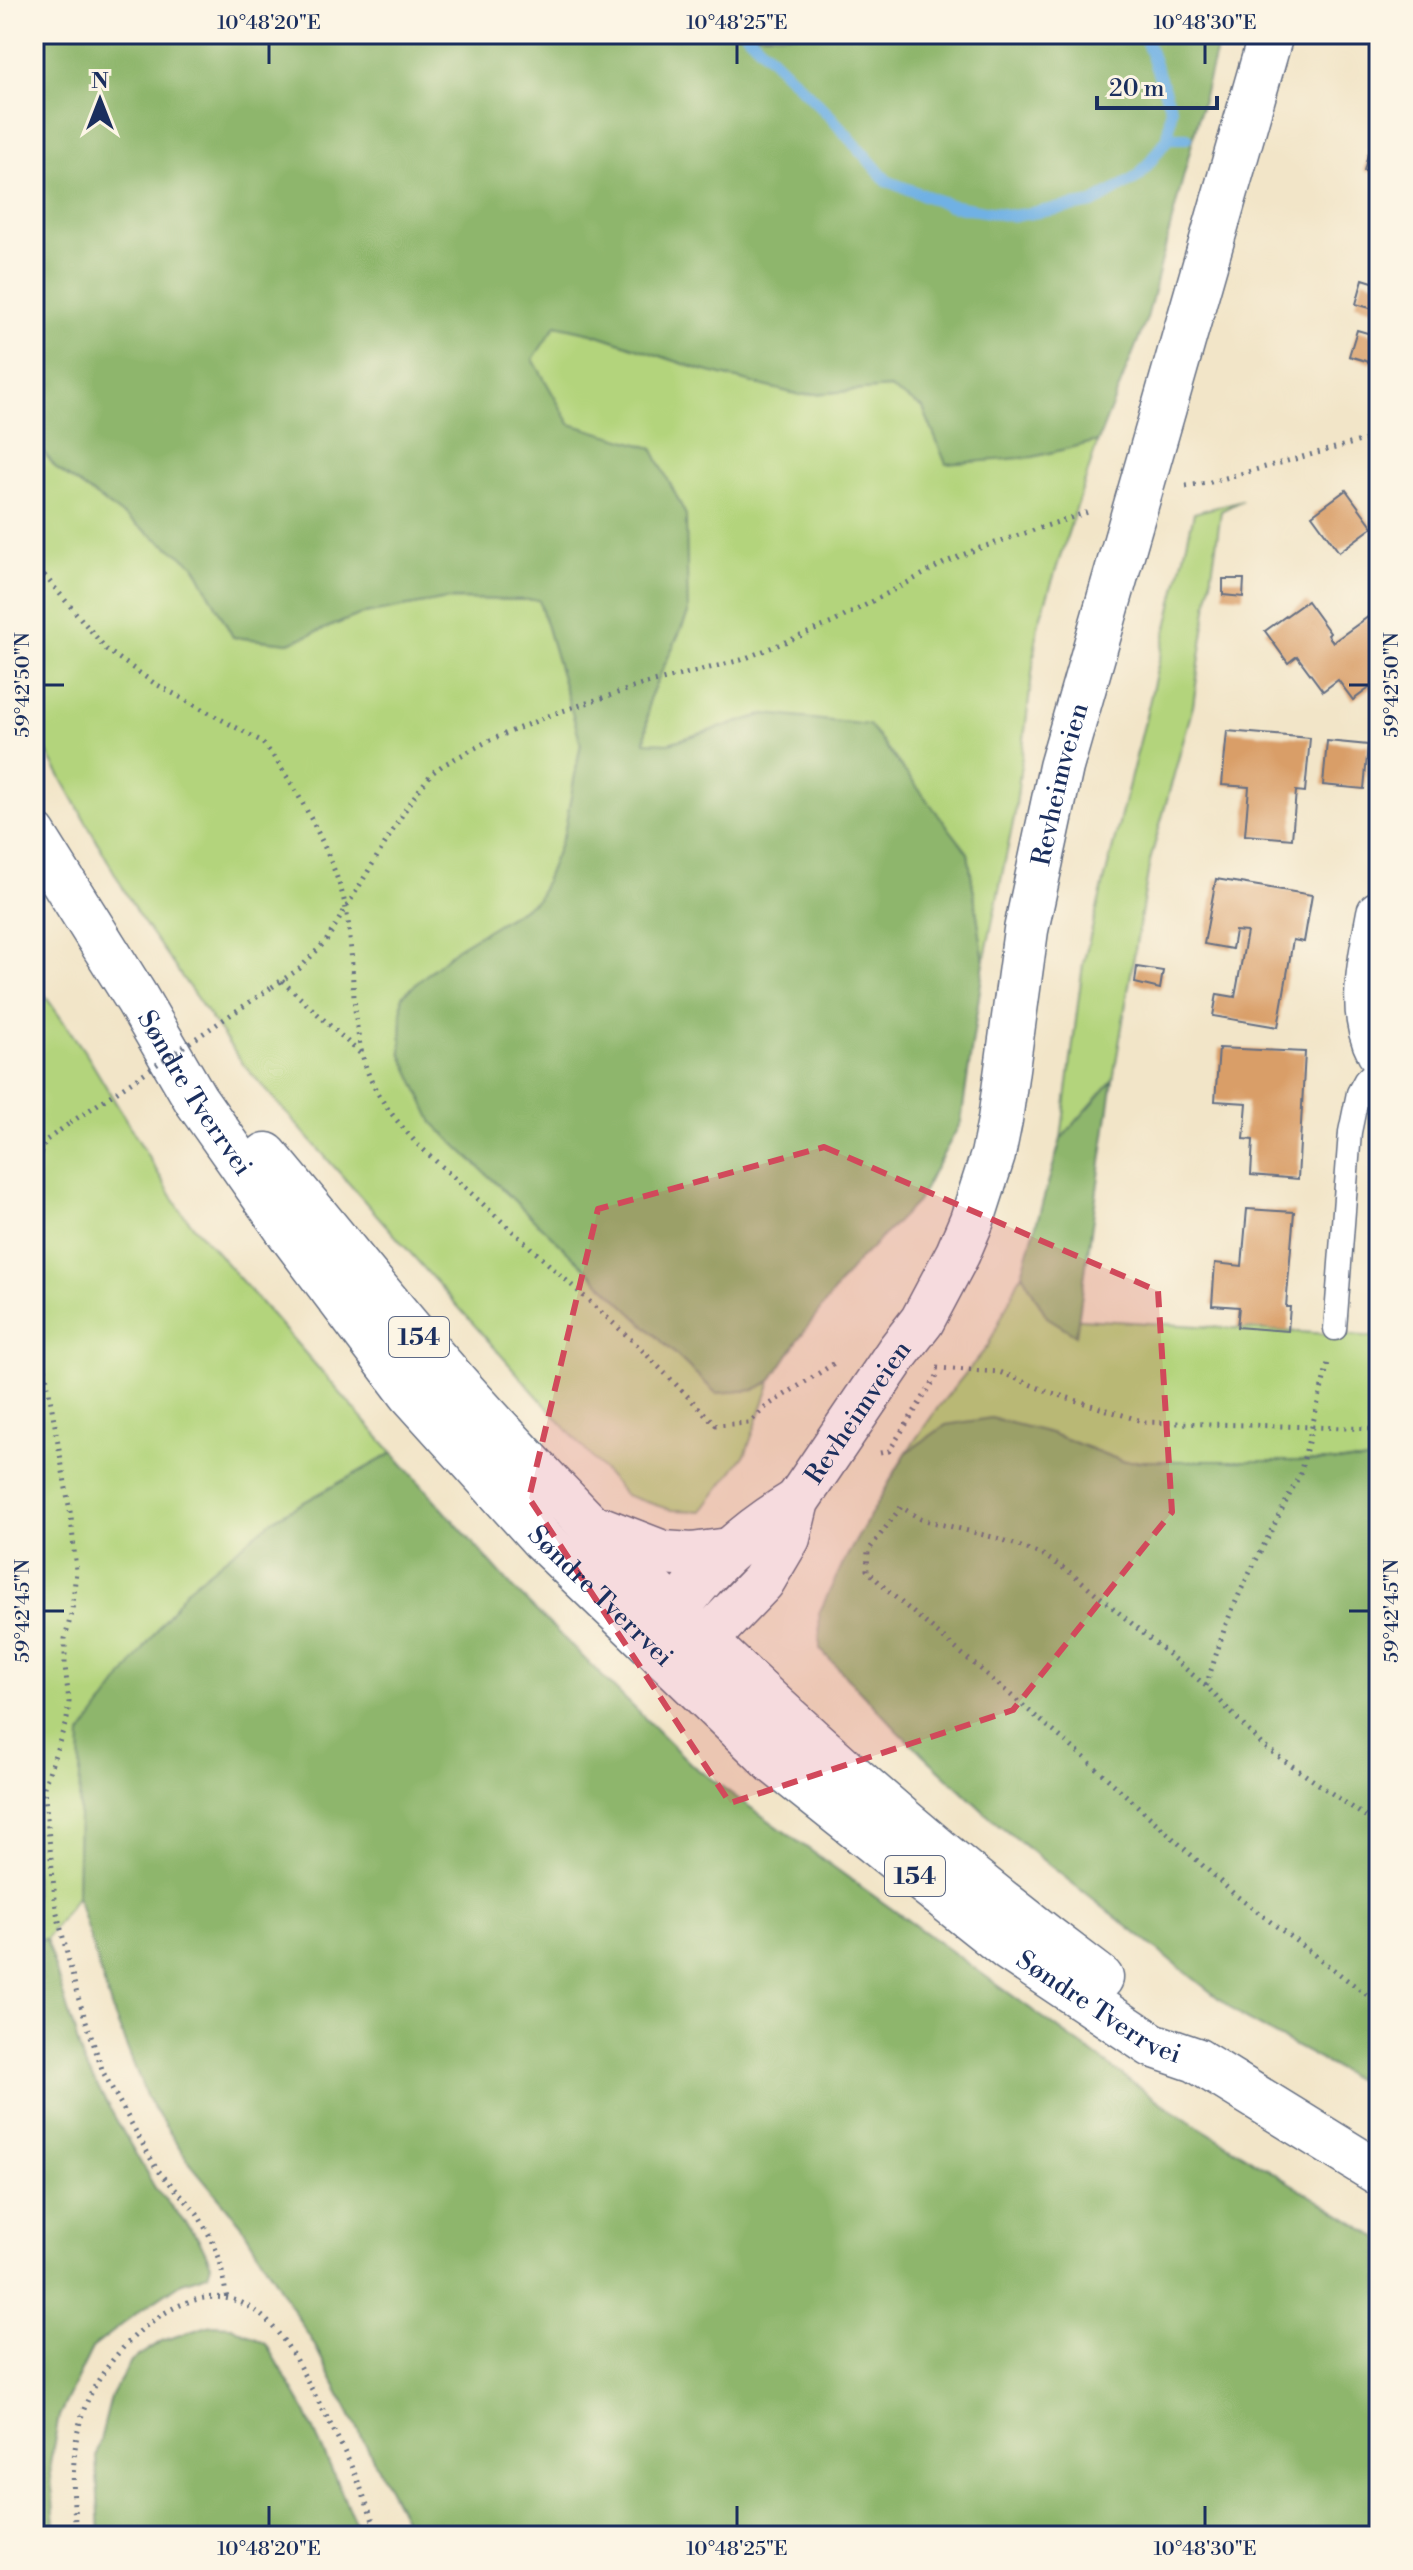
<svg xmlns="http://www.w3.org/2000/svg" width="1413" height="2570" font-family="'Libre Bodoni',serif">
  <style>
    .green { fill: #b3d47c; stroke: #67826d; stroke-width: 2 }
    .forest { fill: #8eb66c; stroke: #547265; stroke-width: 2 }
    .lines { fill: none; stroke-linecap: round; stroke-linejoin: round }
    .stream { stroke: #6fb1e4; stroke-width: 12 }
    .building { fill: #d99e68 }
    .lane-casing { stroke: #666f83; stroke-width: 25 }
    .street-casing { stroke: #666f83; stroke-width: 47 }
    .primary-casing { stroke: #666f83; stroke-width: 47 }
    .path { stroke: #666f83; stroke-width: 5; stroke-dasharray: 2 6; stroke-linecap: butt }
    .lane { stroke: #fff; stroke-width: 22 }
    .street { stroke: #fff; stroke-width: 44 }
    .primary { stroke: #fff; stroke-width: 44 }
    .path-bridge { stroke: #666f83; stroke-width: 5; stroke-dasharray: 2 6; stroke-linecap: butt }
    .marked { fill: #d1495b; fill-opacity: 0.2; stroke: #d1495b; stroke-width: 6; stroke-dasharray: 16 10; stroke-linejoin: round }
    .ticks { fill: none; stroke: #1b2f5e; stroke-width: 3 }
    .labels { text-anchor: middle; stroke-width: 7; stroke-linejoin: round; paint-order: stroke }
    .shield { fill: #fcf5e5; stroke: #5e6a86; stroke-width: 2 }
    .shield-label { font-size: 24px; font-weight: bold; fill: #1b2f5e }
    .street-label { font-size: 26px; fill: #1b2f5e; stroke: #fcf5e5 }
    .neatline { fill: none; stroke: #1b2f5e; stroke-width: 3 }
    .ticks-label { font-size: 20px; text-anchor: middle; fill: #1b2f5e }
  </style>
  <rect width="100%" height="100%" fill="#fcf5e5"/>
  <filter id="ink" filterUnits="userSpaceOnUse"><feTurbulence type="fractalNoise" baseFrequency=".0125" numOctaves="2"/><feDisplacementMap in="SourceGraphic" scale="16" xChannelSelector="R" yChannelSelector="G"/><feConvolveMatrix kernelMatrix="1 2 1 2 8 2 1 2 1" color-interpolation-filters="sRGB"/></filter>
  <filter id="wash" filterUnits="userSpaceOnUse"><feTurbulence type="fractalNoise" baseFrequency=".006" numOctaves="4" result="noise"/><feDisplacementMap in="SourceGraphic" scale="32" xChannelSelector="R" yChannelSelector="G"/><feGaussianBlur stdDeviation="1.8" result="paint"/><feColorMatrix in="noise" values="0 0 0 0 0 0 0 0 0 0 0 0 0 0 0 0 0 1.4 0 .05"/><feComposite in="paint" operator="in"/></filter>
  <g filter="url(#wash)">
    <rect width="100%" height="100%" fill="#f2e5c8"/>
    <!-- green -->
    <path class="green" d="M556,325l36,8 110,37 98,25 90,-7 33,20 110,49 65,-16 -60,184 -23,188 -31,149 -16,-109 -202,-139 -97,29h-24l4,-44 39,-85 -36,-166 -82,-23 -38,-66z
      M34,440l23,29 138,96 38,72 56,6 70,-28 88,-16 92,1 42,143 -17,91 -26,65 -82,50 -23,174 283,270 38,-3 17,-9 -25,72 -44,58 -31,-1 -46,-15 -382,-431 -106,-151 -103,-184z
      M1242,500l-21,11 -28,195 -43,155 -37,219 -52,59 22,-175 59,-231 52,-220z
      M34,980l53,75 95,158 211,240 -116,64 -196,218 -4,161 -31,43 -12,1v-744l3,-2 -3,-3z
      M1022,1273l26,44 331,20v124h-257l-72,-28 -104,-8 -40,28 33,-47 49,-60z"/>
    <!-- forest -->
    <path class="forest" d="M34,34h1186l-73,284 -49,123 -65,16 -87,7 -23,-56 -33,-20 -90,7 -98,-25 -110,-37 -36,-8 -23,34 37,65 82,24 34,67 2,99 -39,85 -4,43 24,1 97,-29 103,11 99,128 16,109 -23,160 -44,80 -63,63 -54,72 -29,44 -17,9 -38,3 -283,-270 -32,-70 1,-57 54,-47 82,-50 26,-65 17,-91 -42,-143 -92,-1 -88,16 -70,28 -56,-6 -39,-72 -137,-96 -23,-29z
      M1113,1080l-37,255 -29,-18 -25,-44 39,-134z
      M991,1418l59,15 72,28h257v631l-134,-73 -248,-195 -98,-92 -79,-83 -1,-36 24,-50 63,-110 40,-28z
      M393,1453l121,136 179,177 477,343 209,129v298h-966l-98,-190 -74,-122 -52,-62 -42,-64 -35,-88 -35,-114 4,-161 106,-146 90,-72z
      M46,1939l38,124 71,125 44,51 12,25 -3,10 -26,8 -41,28 -49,38 -33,68 -9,47 6,73h-22v-596z
      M211,2325l21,1 34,18 40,69 55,123h-261l-4,-80 15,-59 20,-36 31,-20z"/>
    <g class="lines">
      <!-- stream -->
      <path class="stream" d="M747,34l83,82 57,65 62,24 64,11 80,-13 46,-27 29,-38 3,-29 -27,-75
        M1168,138h19"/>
    </g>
    <g id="blocks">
      <!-- building -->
      <path class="building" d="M1368,154l11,3v18l-15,-4z
        M1363,279l16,5v81l-30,-9 8,-26 14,4 6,-24 -21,-6z
        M1346,490l27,37 -34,25 -27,-37z
        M1223,579h21l-1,18 -20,-2z
        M1307,601l23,32 -2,2 5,7 46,-33v72l-26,19 -15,-20 -15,11 -26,-35 -9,7 -23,-32z
        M1227,731l83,7 -5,54 -9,-1 -4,48 -47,-4 4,-48 -27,-2z
        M1327,741l41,4 -4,44 -41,-4z
        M1216,879l96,16 -8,47 -11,-2 -15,87 -65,-11 4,-22 18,3 12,-65 -12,-1 -3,18 -28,-5z
        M1137,967l26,4 -3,18 -25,-6z
        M1219,1048l86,4 -7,127 -47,-4 2,-35 -9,-1 3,-36 -32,-2z
        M1247,1209l47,3 -8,95h4l-2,24 -51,-4 2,-20 -27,-2 3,-42 27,3z"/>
    </g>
  </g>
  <g filter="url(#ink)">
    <use href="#blocks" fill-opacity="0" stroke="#666f83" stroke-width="2"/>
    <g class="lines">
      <!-- lane casing -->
      <g class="lane-casing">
        <path id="lane" d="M1335,1329l15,-197 8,-39 7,-13 14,-14"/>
      </g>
      <!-- street casing -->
      <g class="street-casing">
        <g id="street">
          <path d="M1379,913c-8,43 -22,98 0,139"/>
          <path d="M664,1646c4,-11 7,-26 13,-35 31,-46 73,-82 120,-110"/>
          <path id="s1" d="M671,1651l35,-11 56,-58 26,-44 9,-37 101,-149 24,-31 36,-68 14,-33 21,-65 7,-35 26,-190 35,-163 210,-733"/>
        </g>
      </g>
      <!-- primary casing -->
      <g class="primary-casing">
        <g id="primary">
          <path id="s2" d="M34,835l103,164 59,101 92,131 123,163 131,145 233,224 235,187 142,95 44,15 183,113"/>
          <path d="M266,1155c68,80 132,164 203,242 192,211 402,410 632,581"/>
          <path d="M601,1529l62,24 29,2 37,-5"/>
        </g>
      </g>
      <!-- path -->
      <path class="path" d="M1186,486l21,-3 172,-47
        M34,563l73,87 47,33 107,58c32,36 76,121 85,168 10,53 3,120 24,169 10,24 29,45 46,65l219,200 81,82 33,-2 18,-17 71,-45
        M282,981l82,76
        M272,987l27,-18 27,-28 84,-139 22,-29 11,-8 45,-24 65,-27 89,-29 99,-25 91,-37 114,-61 31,-13 114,-38
        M34,1149l36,-26
        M34,1177l10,-33
        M34,1306l37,211 5,54 -4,40 -7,28v27l4,36 -2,17 -23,68 12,122 21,85 26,78 53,96 41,45 16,29 7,18 7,39
        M937,1368l63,4 46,19 99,31 234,7
        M880,1453l9,-2 50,-78
        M1206,1686l20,-62 15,-34 59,-116 29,-115
        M1379,1826l-117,-81 -56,-59 -132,-111 -31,-20 -43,-16 -79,-20 -20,-12 -33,44 -1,19 22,22 196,166 149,136 145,110
        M76,2536c-3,-40 -6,-82 6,-121 19,-61 109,-154 175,-103 25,19 39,48 53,74 17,31 33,61 47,93 8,19 14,38 22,57"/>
      <!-- lane -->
      <use href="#lane" class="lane"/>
      <!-- street -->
      <use href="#street" class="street"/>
      <!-- primary -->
      <use href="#primary" class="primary"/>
      <!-- path-bridge -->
      <path class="path-bridge" d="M70,1123l202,-136"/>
    </g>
  </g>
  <!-- marked area -->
  <path class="marked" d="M824,1147l334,144 14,221 -159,198 -283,93 -201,-305 69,-289z"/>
  <!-- ticks -->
  <path class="ticks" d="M269,44v20M737,44v20M1205,44v20M44,685h20M1349,685h20M44,1611h20M1349,1611h20M269,2506v20M737,2506v20M1205,2506v20"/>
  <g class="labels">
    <!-- shield labels -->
    <g class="shield">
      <rect x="389" y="1317" width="60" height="40" rx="6"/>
      <rect x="885" y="1856" width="60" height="40" rx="6"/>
    </g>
    <g class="shield-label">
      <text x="419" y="1345">154</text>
      <text x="915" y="1884">154</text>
    </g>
    <!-- street labels -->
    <g class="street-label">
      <text dy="9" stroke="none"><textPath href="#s1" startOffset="984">Revheimveien</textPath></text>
      <text dy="9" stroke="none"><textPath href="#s2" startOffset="304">Søndre Tverrvei</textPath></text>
      <text dy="9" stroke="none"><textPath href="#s1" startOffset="314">Revheimveien</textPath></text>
      <text dy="9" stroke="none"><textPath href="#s2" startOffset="952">Søndre Tverrvei</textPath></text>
      <text dy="9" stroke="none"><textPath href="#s2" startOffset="1600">Søndre Tverrvei</textPath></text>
    </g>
  </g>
  <!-- margin -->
  <rect width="1413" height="2570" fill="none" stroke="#fcf5e5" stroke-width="88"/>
  <!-- north arrow -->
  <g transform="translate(100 100)" stroke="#fcf5e5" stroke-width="6" paint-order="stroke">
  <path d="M0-6L14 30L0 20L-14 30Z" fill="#1b2f5e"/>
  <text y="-12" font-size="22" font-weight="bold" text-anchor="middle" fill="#1b2f5e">N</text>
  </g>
  <!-- scale -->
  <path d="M1097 96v12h120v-12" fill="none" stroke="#1b2f5e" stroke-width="4"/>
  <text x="1109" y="96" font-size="24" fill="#1b2f5e" stroke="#fcf5e5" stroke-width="6" paint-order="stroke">20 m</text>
  <rect x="44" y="44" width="1325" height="2482" class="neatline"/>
  <g class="ticks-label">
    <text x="269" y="29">10°48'20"E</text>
    <text x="737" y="29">10°48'25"E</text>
    <text x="1205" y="29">10°48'30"E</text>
    <text transform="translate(22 685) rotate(-90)" y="7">59°42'50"N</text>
    <text transform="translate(1391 685) rotate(-90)" y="7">59°42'50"N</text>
    <text transform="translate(22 1611) rotate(-90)" y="7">59°42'45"N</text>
    <text transform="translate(1391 1611) rotate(-90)" y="7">59°42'45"N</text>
    <text x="269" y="2555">10°48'20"E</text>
    <text x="737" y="2555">10°48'25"E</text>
    <text x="1205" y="2555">10°48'30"E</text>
  </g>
</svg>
